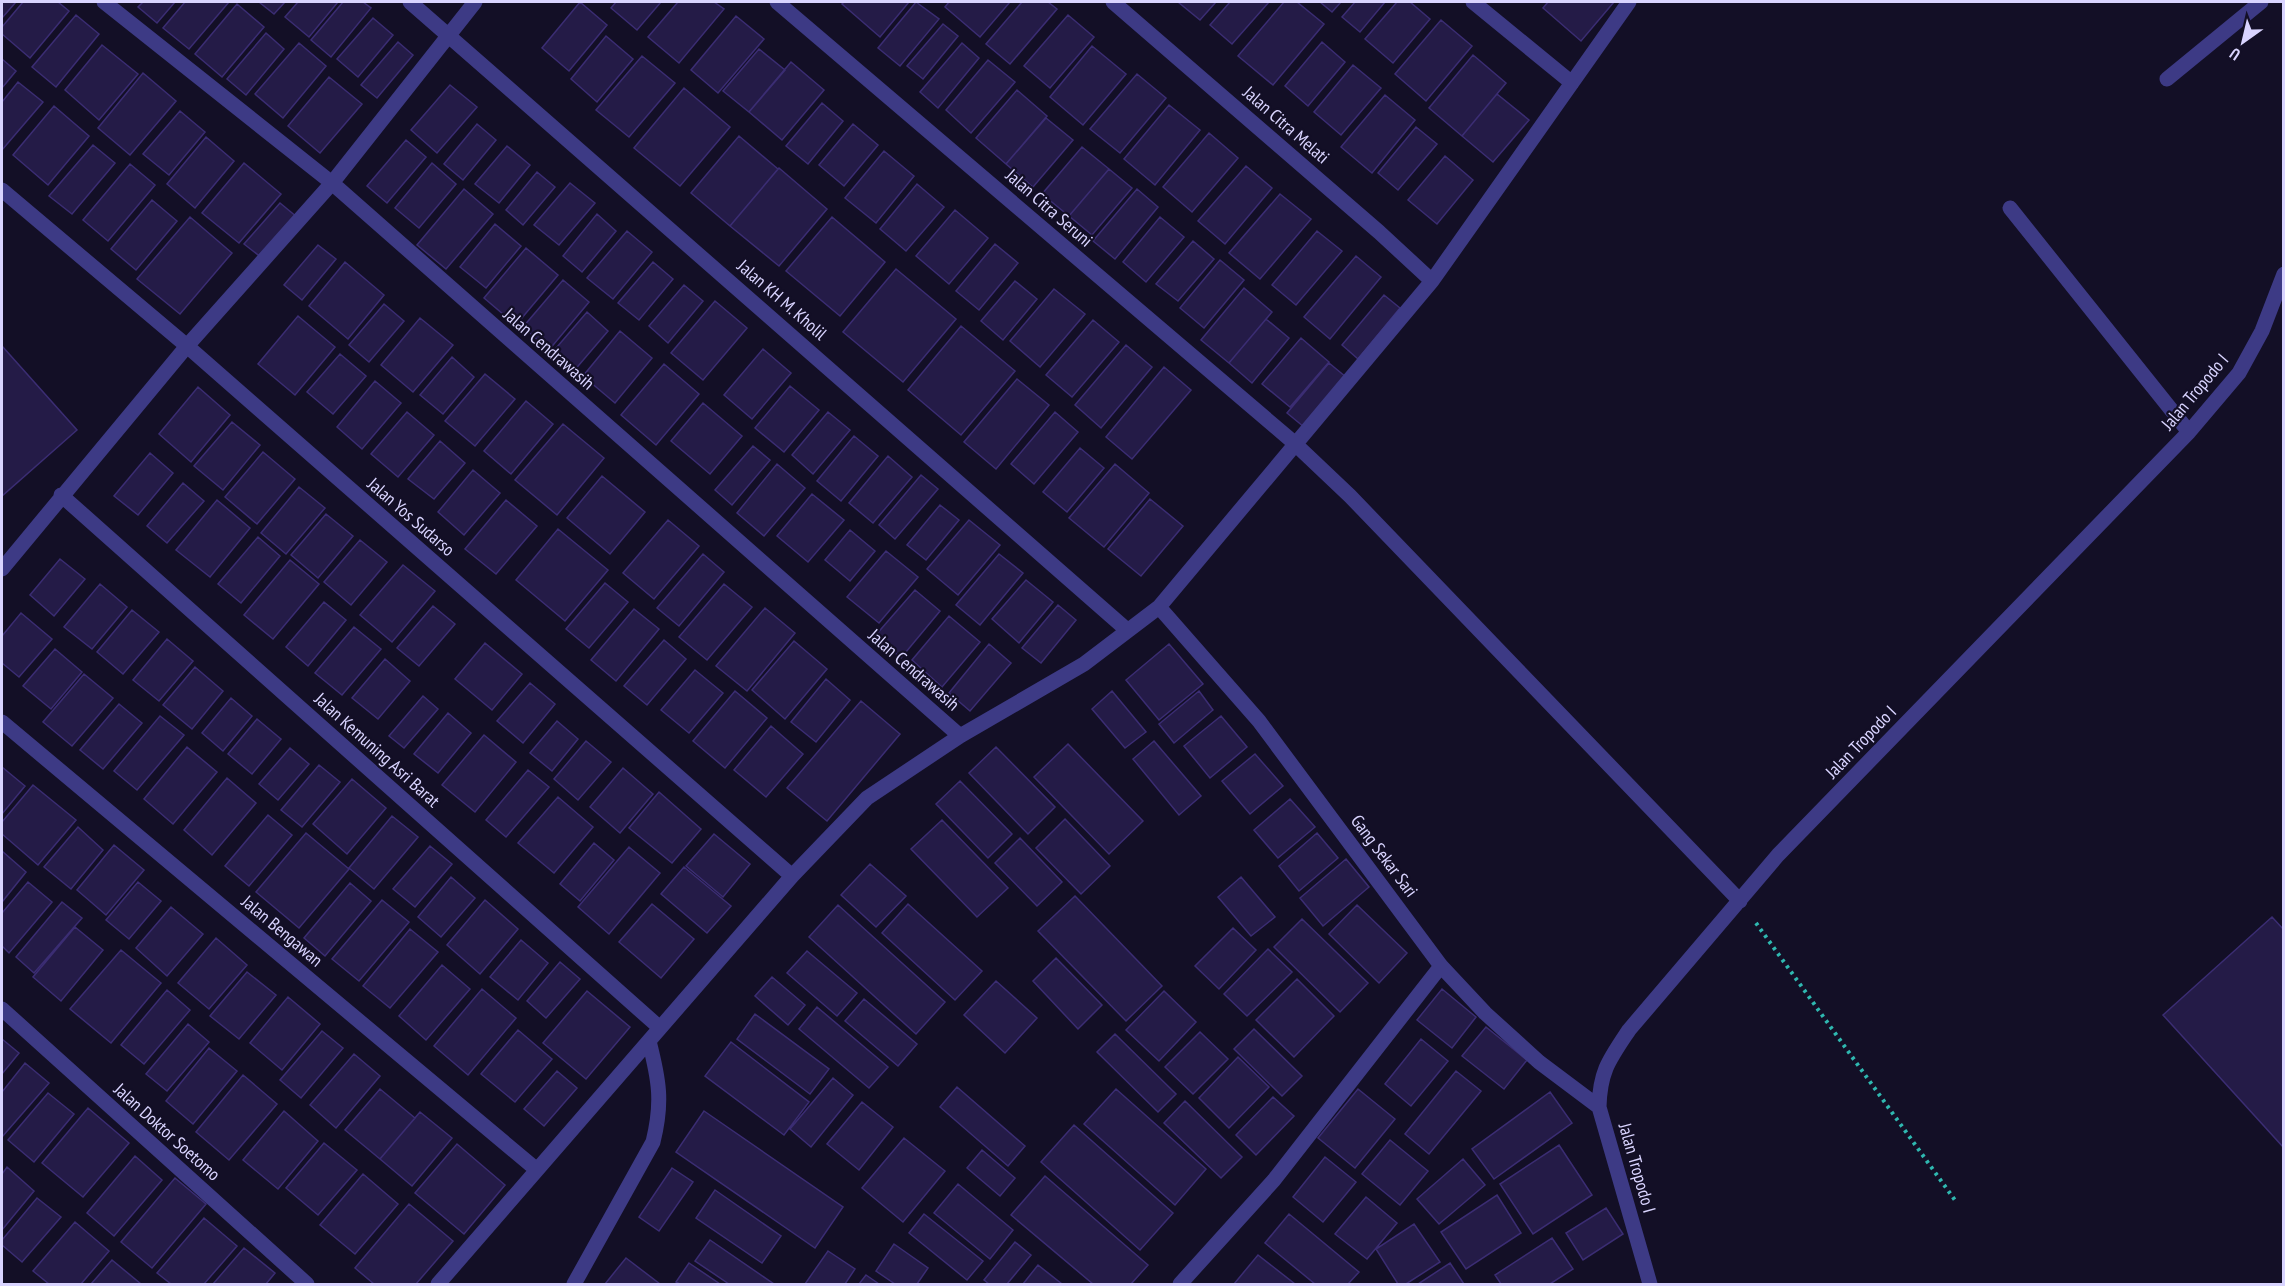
<svg xmlns="http://www.w3.org/2000/svg" width="2285" height="1286" font-family="'PT Sans Narrow',sans-serif">
  <style>
    .building { fill: #241b47; stroke: #3b2d73; stroke-width: 1.5 }
    .lines { fill: none; stroke-linecap: round; stroke-linejoin: round }
    .path { stroke: #2fb8b0; stroke-width: 4; stroke-dasharray: 3 4.5; stroke-linecap: butt }
    .minor { stroke: #3d3a85; stroke-width: 15 }
    .labels { text-anchor: middle; stroke-width: 4.5; stroke-linejoin: round; paint-order: stroke }
    .street-label { font-size: 18px; fill: #d9d4ff; stroke: #130f26 }
  </style>
  <rect width="100%" height="100%" fill="#130f26"/>
  <!-- building -->
  <path class="building" d="M2,2h14l-14,16z
    M23,2h35l11,9 -39,47 -28,-24v-7z
    M143,2h32l-18,21 -19,-16z
    M185,2h44l-40,47 -26,-21z
    M259,2h26l-11,12z
    M298,2h40l-29,35 -24,-20z
    M343,2h20l8,6 -40,49 -20,-17z
    M580,2l27,23 -38,46 -27,-23z
    M616,2h45l-24,28 -26,-22z
    M678,2h36l10,7 -45,54 -31,-26z
    M844,2h65l-29,35 -38,-33z
    M916,2l23,17 -39,47 -22,-18z
    M949,2h61l-30,35 -35,-30z
    M1022,2h26l9,7 -47,55 -24,-20z
    M1178,2h38l-16,18z
    M1230,2h39l-37,42 -22,-19z
    M1284,2h13l27,22 -51,61 -35,-29z
    M1320,2h21l-9,10z
    M1355,2h30l-25,30 -18,-15z
    M1397,2h13l20,17 -37,44 -28,-24z
    M1548,2h66l-33,39 -38,-33z
    M237,4l27,23 -42,50 -27,-23z
    M76,15l23,19 -43,53 -24,-20z
    M1068,15l26,22 -44,51 -26,-22z
    M736,16l28,23 -46,54 -27,-23z
    M373,18l20,17 -35,42 -21,-18z
    M1441,20l31,26 -46,55 -31,-27z
    M943,24l15,12 -35,43 -16,-13z
    M266,33l18,16 -38,46 -19,-16z
    M606,36l27,23 -36,43 -26,-23z
    M398,42l15,13 -36,43 -16,-13z
    M1322,42l23,20 -37,44 -23,-20z
    M299,43l27,23 -43,52 -28,-24z
    M962,43l17,15 -41,50 -18,-16z
    M102,45l36,29 -39,46 -34,-30z
    M1092,46l34,28 -43,51 -33,-28z
    M759,49l26,21 -36,42 -26,-21z
    M1473,55l33,28 -44,53 -33,-28z
    M642,56l33,27 -46,54 -33,-27z
    M2,59l14,12 -14,17z
    M988,60l27,22 -44,51 -25,-23z
    M791,62l33,28 -42,50 -33,-28z
    M1353,65l28,23 -40,47 -27,-23z
    M143,73l33,28 -46,54 -32,-27z
    M1137,74l29,24 -46,55 -30,-24z
    M329,77l33,27 -42,49 -32,-27z
    M18,82l25,20 -41,48v-48z
    M450,85l27,22 -40,46 -26,-23z
    M684,88l46,39 -50,59 -46,-38z
    M1017,90l30,26 -41,48 -30,-26z
    M1497,94l32,26 -36,42 -31,-26z
    M1385,95l30,25 -43,53 -31,-26z
    M822,103l21,18 -35,43 -22,-18z
    M1169,105l31,25 -45,55 -31,-26z
    M54,106l35,30 -41,49 -35,-30z
    M180,111l25,21 -36,43 -26,-21z
    M1046,118l27,22 -40,47 -27,-23z
    M477,124l19,16 -33,40 -19,-16z
    M853,124l25,21 -34,41 -25,-21z
    M1416,127l21,17 -39,46 -20,-17z
    M1209,133l29,25 -46,54 -29,-25z
    M739,136l39,33 -48,57 -39,-33z
    M206,137l28,24 -39,47 -28,-24z
    M406,140l20,17 -39,46 -20,-17z
    M93,145l22,18 -43,51 -23,-18z
    M507,146l23,19 -31,38 -24,-19z
    M1082,147l27,22 -40,47 -27,-22z
    M884,151l30,25 -38,47 -31,-25z
    M1445,156l28,24 -36,44 -29,-24z
    M244,163l37,31 -42,49 -37,-30z
    M432,163l24,21 -37,44 -24,-20z
    M130,164l25,21 -47,56 -25,-21z
    M1246,166l26,22 -47,56 -27,-23z
    M779,168l48,41 -48,57 -49,-40z
    M1109,169l23,19 -40,47 -23,-19z
    M537,172l18,15 -32,38 -17,-15z
    M570,183l25,20 -36,42 -25,-20z
    M917,184l27,23 -38,44 -26,-22z
    M464,189l29,25 -47,55 -29,-24z
    M1137,189l21,18 -43,52 -22,-18z
    M1280,194l31,25 -51,60 -31,-26z
    M152,200l25,21 -41,49 -25,-21z
    M280,203l17,14 -35,41 -18,-14z
    M955,210l33,28 -39,46 -33,-28z
    M597,214l19,17 -34,41 -19,-16z
    M190,217l42,36 -52,61 -43,-35z
    M832,217l53,45 -45,54 -54,-45z
    M1160,217l24,20 -38,45 -23,-20z
    M495,224l26,22 -35,42 -26,-21z
    M627,231l25,21 -39,47 -26,-21z
    M1317,231l25,20 -46,54 -24,-20z
    M1193,241l21,18 -36,42 -22,-17z
    M995,244l23,19 -39,47 -23,-19z
    M318,245l18,14 -34,41 -18,-15z
    M526,248l32,27 -42,50 -32,-27z
    M1356,256l25,21 -51,62 -26,-22z
    M1220,260l24,20 -40,48 -24,-20z
    M345,262l39,33 -36,44 -39,-33z
    M653,262l20,17 -34,41 -21,-17z
    M896,269l60,50 -53,63 -60,-50z
    M563,280l26,22 -40,48 -26,-23z
    M1015,281l22,18 -34,41 -22,-19z
    M684,285l19,16 -35,42 -19,-17z
    M1244,288l28,24 -43,51 -28,-23z
    M1054,289l31,25 -45,53 -30,-26z
    M1384,295l16,13 -42,51 -16,-14z
    M715,301l32,27 -44,52 -32,-27z
    M384,304l20,17 -35,41 -20,-17z
    M587,312l21,19 -35,41 -22,-18z
    M298,316l37,31 -40,48 -37,-31z
    M420,318l33,27 -40,47 -32,-27z
    M1266,319l23,19 -37,45 -23,-20z
    M1093,320l26,22 -47,55 -26,-22z
    M961,326l54,45 -54,64 -53,-45z
    M620,331l32,27 -37,45 -32,-27z
    M1301,338l28,24 -39,45 -28,-23z
    M1126,345l26,22 -51,61 -26,-23z
    M2,346l75,84 -75,66z
    M763,349l28,24 -39,46 -28,-24z
    M340,354l26,22 -33,38 -26,-22z
    M452,357l22,20 -31,37 -23,-19z
    M1329,363l17,14 -42,50 -17,-14z
    M664,364l35,30 -43,51 -35,-30z
    M1164,367l27,23 -59,69 -26,-22z
    M485,374l30,25 -40,47 -30,-25z
    M1017,379l32,26 -53,64 -32,-27z
    M375,381l26,22 -39,46 -25,-22z
    M790,386l29,24 -35,42 -29,-24z
    M198,387l32,28 -39,47 -32,-28z
    M526,401l27,23 -42,50 -27,-23z
    M703,403l39,33 -32,38 -39,-33z
    M407,412l27,23 -36,42 -27,-23z
    M828,412l22,18 -37,44 -21,-19z
    M1055,412l23,20 -44,52 -23,-20z
    M232,422l28,23 -37,45 -29,-24z
    M563,424l41,34 -47,57 -42,-35z
    M854,436l24,20 -37,45 -24,-20z
    M440,441l25,22 -31,36 -26,-20z
    M753,446l17,14 -38,45 -17,-15z
    M1080,448l24,20 -37,44 -24,-20z
    M263,452l32,27 -38,45 -32,-27z
    M150,453l23,20 -35,42 -24,-19z
    M888,456l24,21 -39,46 -24,-20z
    M777,464l28,24 -41,48 -27,-23z
    M1115,464l34,29 -45,54 -35,-29z
    M473,470l27,23 -36,42 -26,-23z
    M921,475l17,14 -43,50 -16,-14z
    M602,476l43,36 -35,42 -43,-36z
    M183,483l21,18 -37,42 -20,-17z
    M299,487l26,21 -39,46 -25,-21z
    M812,494l32,26 -36,42 -31,-26z
    M1150,499l33,27 -42,50 -33,-27z
    M217,500l33,28 -40,49 -34,-27z
    M506,500l31,26 -41,48 -31,-25z
    M940,505l19,15 -33,40 -19,-15z
    M326,514l27,22 -35,42 -27,-23z
    M668,520l31,26 -45,53 -31,-26z
    M969,520l31,25 -42,50 -31,-26z
    M558,529l50,41 -43,51 -49,-41z
    M850,530l25,21 -25,30 -25,-21z
    M258,537l22,19 -39,47 -23,-19z
    M360,540l27,22 -36,43 -27,-23z
    M886,551l32,26 -39,46 -32,-26z
    M703,554l21,18 -45,54 -22,-18z
    M999,554l24,19 -43,52 -24,-20z
    M60,559l25,20 -31,37 -24,-21z
    M290,560l29,24 -46,55 -29,-24z
    M403,565l32,26 -43,51 -32,-27z
    M1026,580l27,22 -34,41 -27,-24z
    M605,583l23,19 -39,46 -23,-19z
    M100,584l27,23 -35,42 -28,-22z
    M724,584l28,23 -45,53 -28,-23z
    M915,590l25,21 -39,47 -26,-22z
    M324,602l22,18 -38,46 -22,-19z
    M1058,605l18,15 -35,43 -19,-15z
    M433,606l22,18 -36,42 -22,-18z
    M765,608l30,25 -48,58 -31,-25z
    M634,609l25,20 -43,52 -25,-21z
    M132,610l27,22 -36,42 -26,-22z
    M21,613l31,26 -33,38 -17,-14v-27z
    M949,616l31,26 -38,45 -30,-27z
    M354,627l27,22 -39,46 -27,-22z
    M167,639l26,22 -34,40 -26,-21z
    M664,640l22,19 -39,46 -23,-19z
    M794,641l33,28 -42,50 -33,-29z
    M485,643l37,31 -30,36 -37,-31z
    M989,644l22,19 -41,48 -21,-18z
    M1169,644l34,40 -44,36 -33,-40z
    M55,649l27,23 -31,37 -28,-23z
    M385,659l25,22 -32,38 -26,-21z
    M195,667l28,24 -31,38 -29,-24z
    M695,670l28,23 -34,40 -28,-23z
    M84,674l29,24 -41,48 -29,-24z
    M826,679l24,21 -34,42 -25,-20z
    M530,683l25,21 -32,39 -26,-22z
    M735,691l32,27 -42,50 -32,-27z
    M1112,691l34,41 -21,16 -33,-39z
    M1199,691l14,19 -39,33 -15,-19z
    M423,696l15,13 -34,39 -15,-12z
    M231,698l21,18 -29,35 -21,-18z
    M861,701l39,33 -73,87 -40,-33z
    M119,704l23,19 -39,46 -23,-19z
    M448,713l23,20 -33,40 -24,-19z
    M160,716l24,19 -47,55 -23,-19z
    M1221,716l26,31 -37,31 -26,-32z
    M257,719l24,20 -29,35 -24,-20z
    M557,721l21,18 -26,32 -22,-18z
    M771,726l32,28 -37,43 -32,-27z
    M484,735l32,27 -41,50 -33,-27z
    M586,741l25,21 -33,38 -24,-21z
    M1154,741l47,55 -22,19 -46,-56z
    M1068,744l75,77 -34,33 -75,-77z
    M187,747l30,25 -44,52 -29,-25z
    M996,747l59,60 -27,27 -59,-61z
    M290,748l19,16 -31,36 -19,-16z
    M1255,754l28,32 -33,28 -28,-33z
    M319,765l21,17 -38,45 -21,-17z
    M2,767l23,19 -23,28z
    M623,768l30,26 -33,39 -30,-26z
    M528,770l21,17 -43,50 -20,-17z
    M227,778l29,25 -44,52 -28,-25z
    M352,779l34,29 -39,46 -34,-30z
    M960,781l52,53 -24,24 -52,-54z
    M33,785l43,35 -38,45 -36,-31v-12z
    M659,792l42,37 -29,34 -43,-35z
    M558,797l35,30 -39,46 -36,-30z
    M1290,799l25,28 -37,31 -24,-28z
    M268,815l24,20 -43,51 -24,-20z
    M392,816l26,21 -44,52 -25,-21z
    M1065,819l45,47 -29,28 -45,-46z
    M942,820l66,68 -31,29 -66,-68z
    M78,827l25,23 -32,39 -27,-22z
    M306,833l43,36 -50,59 -43,-36z
    M1317,833l21,25 -39,33 -20,-25z
    M714,834l36,30 -27,33 -37,-31z
    M1020,838l42,44 -25,24 -42,-43z
    M594,843l20,17 -34,41 -20,-17z
    M114,845l30,25 -38,45 -29,-25z
    M430,846l22,18 -37,43 -22,-18z
    M629,847l31,26 -51,61 -31,-27z
    M2,851l24,21 -24,30z
    M1346,859l23,28 -46,39 -23,-28z
    M870,864l36,32 -30,31 -35,-32z
    M684,867l47,39 -24,27 -46,-39z
    M451,877l24,21 -34,39 -23,-20z
    M1241,877l34,40 -24,19 -33,-39z
    M28,882l24,20 -43,51 -7,-7v-33z
    M138,882l23,19 -32,38 -23,-19z
    M350,883l21,18 -46,55 -21,-18z
    M1075,896l87,90 -36,35 -88,-90z
    M382,900l27,22 -50,59 -27,-22z
    M485,900l33,29 -38,45 -33,-29z
    M62,902l20,16 -48,55 -18,-16z
    M652,904l42,35 -33,39 -42,-36z
    M908,904l74,67 -27,29 -73,-67z
    M838,905l107,97 -29,32 -107,-97z
    M1357,905l50,48 -28,30 -50,-49z
    M171,907l32,27 -36,42 -31,-28z
    M2272,917l12,13v218l-121,-133z
    M1302,919l66,64 -28,29 -66,-65z
    M75,927l28,23 -42,51 -28,-24z
    M1233,928l23,22 -37,39 -24,-23z
    M410,929l28,23 -48,56 -27,-22z
    M216,938l31,27 -38,44 -31,-26z
    M521,940l27,23 -30,37 -28,-23z
    M1268,949l24,23 -45,44 -23,-22z
    M121,950l40,33 -50,60 -41,-34z
    M807,951l50,42 -20,23 -50,-43z
    M1056,958l46,47 -24,24 -45,-48z
    M560,962l20,17 -34,39 -19,-17z
    M442,965l28,24 -44,51 -27,-24z
    M247,972l29,23 -37,44 -29,-23z
    M772,977l33,28 -17,20 -33,-29z
    M1297,979l37,37 -40,41 -38,-37z
    M996,981l41,37 -32,35 -41,-38z
    M482,989l34,29 -48,57 -34,-29z
    M1442,989l34,28 -24,31 -35,-28z
    M167,990l23,20 -46,54 -23,-19z
    M587,991l43,36 -44,52 -43,-36z
    M1164,991l32,31 -37,39 -33,-31z
    M288,997l32,27 -38,46 -32,-27z
    M864,999l53,45 -19,22 -53,-45z
    M817,1007l71,60 -19,21 -70,-59z
    M755,1014l74,55 -19,25 -73,-55z
    M188,1024l21,18 -42,49 -21,-17z
    M1486,1027l41,33 -23,29 -42,-33z
    M1254,1029l48,47 -20,20 -48,-47z
    M518,1030l34,29 -37,43 -34,-28z
    M322,1031l21,17 -42,50 -21,-18z
    M1200,1032l28,27 -35,35 -28,-27z
    M1115,1034l61,60 -18,18 -61,-60z
    M2,1039l17,14 -17,21z
    M1421,1039l27,22 -37,45 -26,-22z
    M731,1042l78,60 -25,33 -79,-59z
    M209,1048l28,23 -44,53 -27,-23z
    M354,1054l26,22 -44,52 -26,-23z
    M1238,1057l31,30 -40,41 -30,-30z
    M25,1063l24,20 -47,54v-45z
    M557,1071l20,17 -33,38 -20,-17z
    M1456,1071l25,20 -52,63 -24,-20z
    M243,1075l34,29 -48,56 -33,-28z
    M833,1078l20,17 -42,52 -21,-18z
    M957,1087l68,59 -17,20 -68,-59z
    M380,1089l35,29 -35,41 -35,-29z
    M1116,1089l90,80 -31,36 -91,-81z
    M1358,1089l37,30 -40,49 -37,-30z
    M1550,1092l22,31 -78,56 -22,-30z
    M48,1093l26,21 -40,48 -26,-22z
    M1273,1097l21,19 -38,39 -20,-20z
    M1185,1101l57,56 -21,21 -57,-55z
    M862,1102l31,25 -34,43 -32,-26z
    M88,1108l41,35 -46,54 -41,-34z
    M284,1111l34,30 -40,48 -35,-29z
    M704,1111l139,96 -28,41 -139,-96z
    M420,1112l32,26 -40,48 -32,-27z
    M1074,1125l99,88 -33,37 -99,-88z
    M904,1138l41,33 -42,51 -41,-34z
    M1390,1140l38,31 -28,34 -38,-31z
    M324,1143l33,27 -39,45 -32,-27z
    M457,1144l48,41 -41,49 -49,-41z
    M1559,1145l33,50 -59,39 -33,-50z
    M982,1150l33,28 -15,18 -33,-28z
    M135,1156l27,24 -48,56 -27,-23z
    M1325,1157l31,25 -33,40 -30,-25z
    M1463,1159l22,26 -46,39 -22,-25z
    M7,1167l27,24 -32,39v-56z
    M672,1168l21,14 -34,49 -20,-14z
    M363,1174l35,30 -43,50 -35,-29z
    M1045,1176l103,89 -17,19h-38l-82,-69z
    M175,1178l31,26 -54,64 -31,-26z
    M958,1184l55,46 -23,29 -56,-46z
    M715,1190l66,46 -19,27 -66,-45z
    M1497,1195l24,38 -55,36 -25,-37z
    M1366,1197l31,26 -30,36 -32,-25z
    M37,1198l24,19 -39,45 -20,-17v-5z
    M409,1204l44,37 -37,43h-42l-19,-16z
    M1606,1208l17,26 -40,26 -17,-27z
    M924,1214l59,47 -16,19 -58,-47z
    M1289,1214l70,58 -11,12h-33l-50,-41z
    M204,1218l33,28 -33,38h-33l-14,-11z
    M75,1222l34,29 -28,33h-32l-16,-13z
    M1414,1224l26,38 -34,22h-8l-22,-35z
    M1552,1238l21,31 -23,15h-49l-6,-9z
    M710,1240l64,44h-45l-34,-23z
    M1015,1242l16,13 -24,29h-18l-5,-4z
    M894,1244l34,24 -11,16h-22l-19,-13z
    M244,1248l31,25 -9,11h-53z
    M828,1251l27,18 -10,15h-40z
    M1258,1255l37,29h-61z
    M626,1258l34,26h-55z
    M112,1260l29,24h-50z
    M689,1263l31,21h-40l-4,-2z
    M1450,1263l14,21h-46z
    M1038,1265l24,19h-39z
    M866,1275l13,9h-20z"/>
  <g class="lines">
    <!-- path -->
    <path class="path" d="M1756,923l201,280"/>
    <!-- minor -->
    <path class="minor" d="M104,2l228,181 628,553
      M410,2l717,628
      M777,2l515,439 58,55 390,405
      M1113,2l266,230 53,49
      M1473,2l99,81
      M2167,79l94,-77
      M2,190l185,156 605,530
      M2010,208l179,224
      M61,495l599,533
      M2,569l185,-223 145,-163 143,-181
      M1159,607l100,114 182,245 44,47 54,49 60,45
      M2,722l535,448
      M2,1009l305,275
      M438,1284l354,-408 75,-78 93,-62 124,-72 75,-57 273,-326 197,-279
      M574,1284l79,-142c10,-40 6,-62 -4,-101
      M1180,1284l94,-104 167,-214
      M1650,1284l-51,-177c1,-36 10,-47 30,-77l149,-175 411,-423 50,-59 23,-42 22,-57"/>
  </g>
  <g class="labels">
    <!-- street labels -->
    <g class="street-label">
      <text transform="translate(1286 125) rotate(41)" y="6">Jalan Citra Melati</text>
      <text transform="translate(1049 208) rotate(41)" y="6">Jalan Citra Seruni</text>
      <text transform="translate(782 300) rotate(41)" y="6">Jalan KH M. Kholil</text>
      <text transform="translate(549 349) rotate(41)" y="6">Jalan Cendrawasih</text>
      <text transform="translate(2195 392) rotate(-50)" y="6">Jalan Tropodo I</text>
      <text transform="translate(411 517) rotate(41)" y="6">Jalan Yos Sudarso</text>
      <text transform="translate(914 670) rotate(41)" y="6">Jalan Cendrawasih</text>
      <text transform="translate(1861 742) rotate(-46)" y="6">Jalan Tropodo I</text>
      <text transform="translate(377 750) rotate(42)" y="6">Jalan Kemuning Asri Barat</text>
      <text transform="translate(1384 856) rotate(53)" y="6">Gang Sekar Sari</text>
      <text transform="translate(282 931) rotate(40)" y="6">Jalan Bengawan</text>
      <text transform="translate(167 1132) rotate(42)" y="6">Jalan Doktor Soetomo</text>
      <text transform="translate(1637 1168) rotate(74)" y="6">Jalan Tropodo I</text>
    </g>
  </g>
  <!-- border -->
  <rect width="2285" height="1286" fill="none" stroke="#d9d4ff" stroke-width="6"/>
  <!-- north arrow -->
  <g transform="translate(2243 42) rotate(214)" stroke="#130f26" stroke-width="4.5" paint-order="stroke">
  <path d="M0-4.5L10 22L0 15L-10 22Z" fill="#d9d4ff"/>
  <text y="-9" font-size="16" font-weight="bold" text-anchor="middle" fill="#d9d4ff">U</text>
  </g>
</svg>
